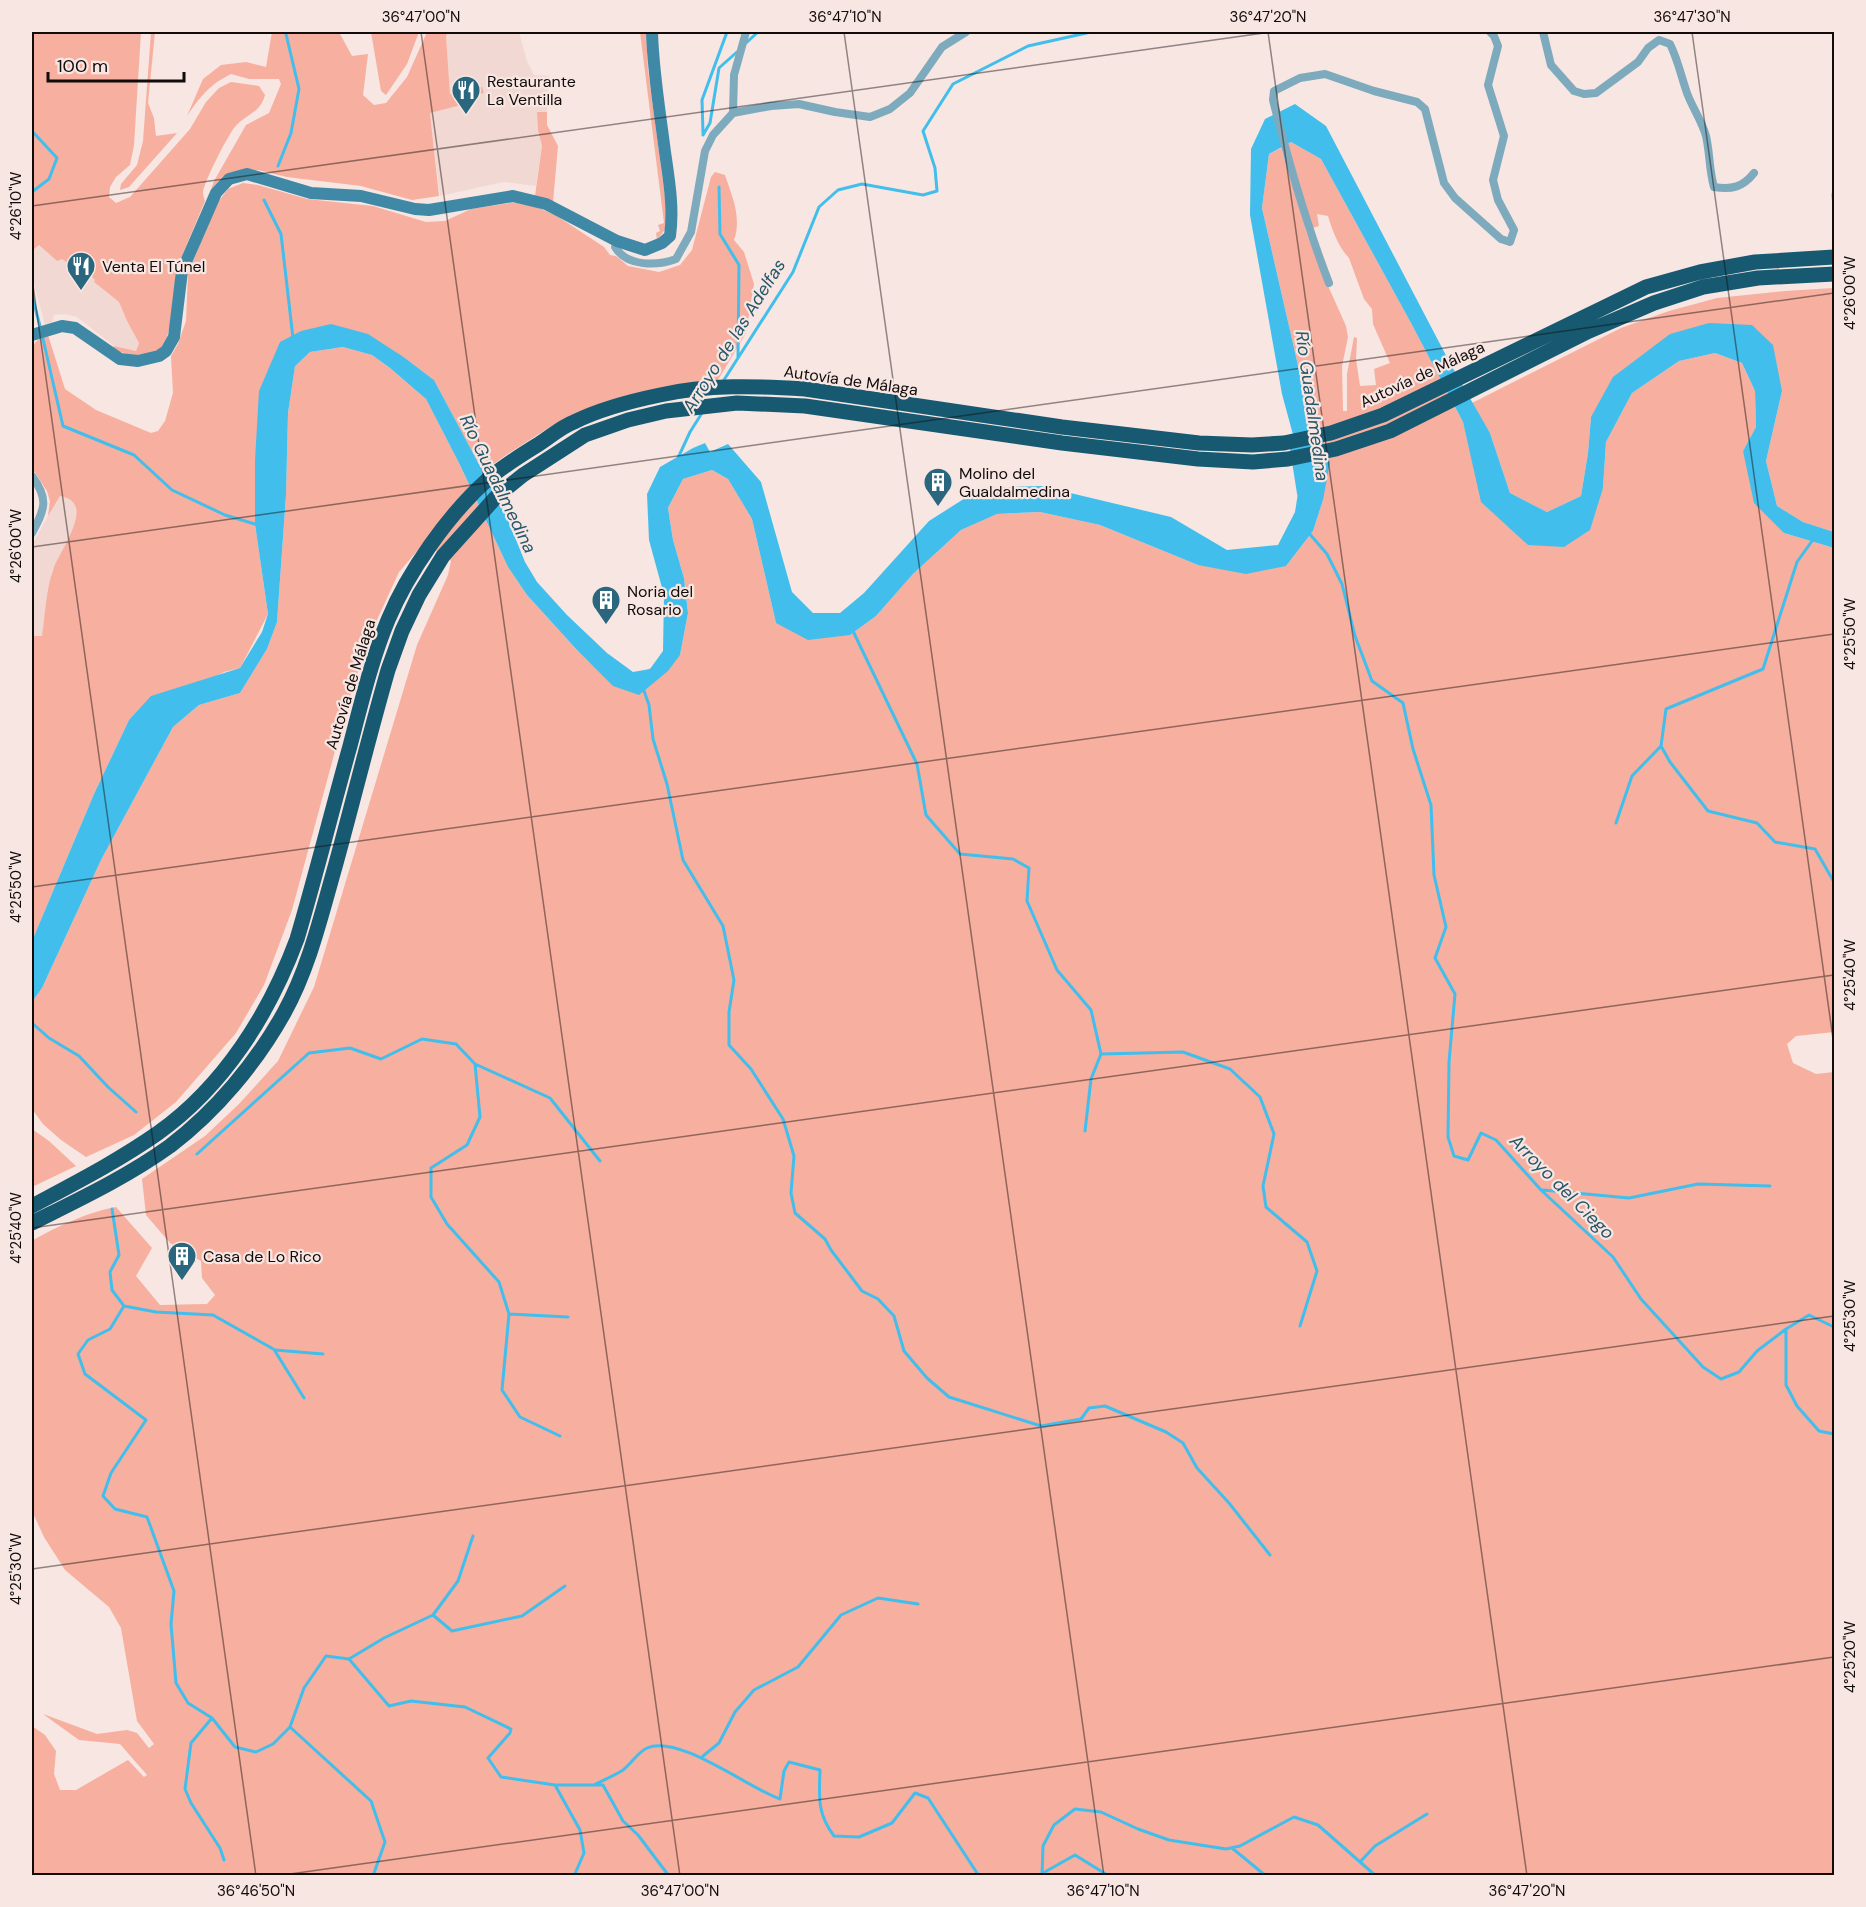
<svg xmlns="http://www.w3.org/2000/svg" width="1866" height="1907" font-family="'DM Sans',sans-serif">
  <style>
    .built { fill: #f2d8d3 }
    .green { fill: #f7af9f }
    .water { fill: #42beec }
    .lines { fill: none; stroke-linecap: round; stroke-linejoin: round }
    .stream { stroke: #42beec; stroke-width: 3 }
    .river { stroke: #42beec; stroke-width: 16 }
    .street { stroke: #7daabd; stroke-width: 8 }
    .secondary { stroke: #4089a6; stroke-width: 12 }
    .highway { stroke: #165971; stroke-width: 15 }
    .ticks { fill: none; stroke: #110b0a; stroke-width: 1.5; stroke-opacity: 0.45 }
    .labels { text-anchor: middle; stroke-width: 4.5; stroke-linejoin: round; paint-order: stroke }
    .poi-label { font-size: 16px; fill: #110b0a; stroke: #f7e6e2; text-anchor: start }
    .street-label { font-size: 16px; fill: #110b0a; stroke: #f7e6e2 }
    .water-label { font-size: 18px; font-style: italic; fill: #25576a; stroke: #f7e6e2 }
    .neatline { fill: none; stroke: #110b0a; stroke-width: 2 }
    .ticks-label { font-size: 15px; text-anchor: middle; fill: #110b0a }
  </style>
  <rect width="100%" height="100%" fill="#f7e6e2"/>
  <!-- built -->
  <path class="built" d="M448,32h71l8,29 7,14 15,1 -2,36h-10l1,18 4,16 -6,40 -33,-4 -63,14 -10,-83 39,-10v-6l13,-9 -32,6 -4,-58z
    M39,245l18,16 5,-2 27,19 2,-2 5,4 -2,2 25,20 8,19 12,22 -3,8 -22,-5 -37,-29 -11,-3 -12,1 -2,8 -7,2 -13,-49v-25z
    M59,496l9,1 7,6 1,12 -2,13 -22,43 -10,65h-10v-91z"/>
  <!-- green -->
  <path class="green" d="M32,32h109l-7,113 -4,20 -14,12 -6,10 -1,10 7,6 14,-6 60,-68 16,-27 13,-14 12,-6 28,4 6,9c-5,19 -20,19 -31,33 -7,9 -30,54 -31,64 0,3 1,7 2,9l-29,69 -3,43 -6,24 -7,12 -10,5 -14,2 -24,-6 2,-4 22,5 3,-8 -12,-22 -8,-19 -25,-20 1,-2 -4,-4 -2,2 -27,-19 -5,2 -18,-16 -7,6z
    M151,32h4l-7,71 6,15 2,18 21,-3 -48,54 -9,3 1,-6 16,-19 6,-24z
    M272,32h67l13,24 16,-2 -5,41 11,10 12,-2 21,-26 20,-45h21l-2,4 4,58 32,-7 2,6 -15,4v6l-39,10 9,83 -27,4 -51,-14 -74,-9 -29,-7 -20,1 -16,6 -12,15 4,-11 32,-56 23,-12 12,-29 -2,-5h-30l-18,-5c-21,10 -31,23 -44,42l16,-37 18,-14 25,-3 20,5z
    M371,32h48l-12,32 -21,31 -5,-4z
    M640,32h6l2,38 20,149 -2,9 -9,12 -1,-7 4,-2 -2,-6 6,-2z
    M537,112h10v13l11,21 -5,56 -18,-6 7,-50 -4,-16z
    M1291,142l30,17 90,164 52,99 9,36 56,87 75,-57 3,-46 26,-49 47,-32 36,-8 27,10 13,28 1,36 -13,24 41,82 50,15v484l-38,4 -9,8 6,19 23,11 18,-2v803h-1802v-149l13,9 11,16 -2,23 6,16h16l52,-30 16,17 3,-2 -27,-31 -41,-4 -36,-26 54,20 30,-4 10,3 12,15 5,-4 -17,-23 -16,-93 -12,-21 -44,-37 -21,-33 -12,-26v-270c21,-13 59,-30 84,-34l36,41 -16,28 24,29 47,-1 8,-9 -13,-17 -1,-17 -31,-18 -24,-28 -4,-36 63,-43 34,-32 39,-43 36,-74 103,-342 31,-70 3,-14 -27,-18 -25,29 -28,61 -23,70 -56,207 -28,75 -28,48 -60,69 -42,33 -48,22 -25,-17 -18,-16 -11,-15v-107l10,-14 59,-128 72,-133 26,-22 41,-12 27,-44 10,-27 9,-127 2,-82 7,-48 15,-13 33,-5 29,8 18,13 36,31 34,66 48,102 19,28 50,55 36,35 67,-30 8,-42 -4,-35 -11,-38 -5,-32 15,-29 29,-9 16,9 24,40 24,104 74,12 26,-19 37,-42 48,-44 36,-16 43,-2 60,13 98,40 88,1 27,-35 10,-31 -5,-71 -11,-24 -45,-197 7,-54 12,-6 26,86 18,45 21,47 2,11 -6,29 1,45h4v-37l7,-37 3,1 -1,21 4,27 16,-1 -2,-16 16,-6 -17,-39 -1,-15 -8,-10 -15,-41c-10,-10 -17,-28 -21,-42l-11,-2 2,12 -7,2 -24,-84z
    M715,172l10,3c7,21 17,43 9,65l10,12 10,32 -8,49 -28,47 -165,45 -47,30 -23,17 -49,-92 -29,-22 -104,-27 -46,193 13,90 -28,54 -16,4 -95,48 -35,74 -62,147v-305h10c3,-21 4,-46 11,-66 6,-19 45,-68 7,-74l-12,20 2,-15 -3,-10 -15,-23v-113c0,-13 5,-15 16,-20l17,54 31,21 55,23 7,-2 7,-10 8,-28 -2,-37 7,-12 8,-23 2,-46 13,-34 17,-39 10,-13 15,-6 15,2 49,14 66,7 53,16 19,-1 26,-12 46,-7 15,3 25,11 47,31 6,8 6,1 12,10 31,6 21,-7 12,-15 19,-73z
    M1834,288v244l-31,-10 -26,-16 -11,-45 16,-70 -73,-68 -118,94 -3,36 -7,43 -34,16 -37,-19 -20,-60 -18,-30 149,-75 48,-17 48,-13 68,-7z
    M32,1129l17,12 27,25 -44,21z"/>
  <!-- water -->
  <path class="water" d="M1295,104l31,22 125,239 39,68 20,60 37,19 34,-16 7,-43 3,-36 22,-40 57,-43 39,-11 43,2 21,20 9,46 -16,70 11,45 26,16 31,10v16l-50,-15 -30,-30 -11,-52 13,-24 -1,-36 -13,-28 -27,-10 -36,8 -47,32 -26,49 -3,46 -13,42 -26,17 -36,-2 -47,-43 -18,-80 -52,-99 -90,-164 -30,-17 -22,12 -7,54 45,197 11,24 12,33 -7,38 -10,31 -27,35 -40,8 -48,-9 -98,-40 -60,-13 -43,2 -36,16 -48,44 -37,42 -26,19 -42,5 -32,-17 -24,-104 -24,-40 -16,-9 -29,9 -15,29 5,32 11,38 4,35 -8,42 -12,16 -29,24 -26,-9 -36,-36 -50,-55 -19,-28 -48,-102 -34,-66 -36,-31 -18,-13 -29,-8 -33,5 -15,14 -7,47 -2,82 -9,127 -10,27 -27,44 -41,12 -26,22 -72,133 -59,128 -10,14v-61l62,-147 35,-74 22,-24 89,-28 22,-36 6,-18 -13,-90v-64l4,-69 21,-49 21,-11 30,-7 37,10 37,24 29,22 72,135 19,47 12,20 30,33 40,38 26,19 17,-3 13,-18 1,-56 -15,-55 -2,-46 13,-27 33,-19 12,-5 5,9 18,-8 33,38 31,110 21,21h27l24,-20 65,-72 52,-33 60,-2 130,31 56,33 51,-5 17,-33 7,-44 -20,-74 -32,-179 1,-66 14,-30z"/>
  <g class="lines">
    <!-- stream -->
    <path class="stream" d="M746,43l12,-11
      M32,131l25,27 -8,21 -17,13
      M703,133l-1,-33 25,-68
      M703,135l7,-12 9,-55 18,-16
      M278,166l13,-33 8,-44 -13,-55 1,-2
      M719,187l1,47 19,31 -1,92
      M1834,189l-1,6 1,13
      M264,200l17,34 12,104
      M32,296l8,30
      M43,339l20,87 71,29 38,35 53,25 33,10
      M722,383l71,-111 26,-65 19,-17 24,-6 61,11 14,-4 -2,-23 -12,-37 30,-47 75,-38 63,-14
      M678,458l12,-26 12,-19
      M1308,532l19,22 15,30 13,52 17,45 31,22 10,46 18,56 3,70 12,52 -11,31 20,36 -6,68 -1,75 6,19 14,4 13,-27 15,7 45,50 72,67 28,42 62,68 18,12 18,-7 18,-21 29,-22 23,-14 25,12
      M1812,541l-15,21 -34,107 -97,40 -5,37 9,16 38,49 49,12 18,19 40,7 19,33
      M852,629l65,135 9,51 34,39 53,5 16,9 -2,33 30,69 34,40 10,44 -10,25 -6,52
      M643,688l6,17 4,34 14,45 16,76 40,66 11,54 -5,32v33l22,24 32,50 11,37 -3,37 4,20 30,26 6,11 31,41 16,8 16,17 10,35 23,27 22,19 92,29 40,-7 8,-11 16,-2 61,26 17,11 14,25 32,35 41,52
      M1616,823l16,-47 29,-30
      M32,1023l17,15 30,18 29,31 28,25
      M1101,1054l82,-2 47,17 30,28 14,37 -11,52 3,21 41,35 10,29 -17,55
      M475,1064l75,34 50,63
      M197,1154l112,-101 41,-5 31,11 41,-20 34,5 19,20 5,53 -13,28 -36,23v29l16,27 52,58 10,32 -7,76 18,27 40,19
      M1543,1190l86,8 69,-14 72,2
      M112,1209l7,46 -9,17 2,18 12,16 -14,23 -22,11 -10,14 7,20 61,46 -35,53 -8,23 12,13 32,8 27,74 -3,33 5,59 12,20 24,15 23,29 21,5 17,-8 17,-17 14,-39 22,-32 23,3 40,47 22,-5 54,6 46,22 -1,4 -22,25 13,19 54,8h48l20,36 15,14 31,41
      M124,1306l32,6 57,3 62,35 48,4
      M509,1314l59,3
      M1786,1329v56l11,21 22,25 15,3
      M275,1351l29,47
      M433,1615l19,16 70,-15 43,-30
      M349,1659l35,-21 49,-23 25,-34 15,-45
      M212,1718l-21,25 -6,46 6,14 29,45 4,12
      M290,1727l81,74 14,41 -12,34
      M703,1756l16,-13 16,-31 19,-22 44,-23 43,-52 37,-17 40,6
      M555,1785l25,45 4,23 -10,23
      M594,1785c9,-5 20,-9 29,-15 8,-6 15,-18 24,-22 32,-14 101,40 133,51l4,-28 5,-9 31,8c-1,27 -3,43 14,66l25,1 33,-14 23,-30 13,5 51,78
      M1232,1848l34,28
      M1360,1862l15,-16 52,-32
      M1043,1873l32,-18 34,21
      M1042,1876l1,-30 11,-21 21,-16 26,3 37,17 31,11 57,9 14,-3 54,-29 24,8 58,51"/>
    <!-- river -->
    <path class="river" d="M1297,442l8,51"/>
    <!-- street -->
    <path class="street" d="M1543,32l8,33 23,26 10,3 12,-1 42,-31 10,-14 11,-8 11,4c8,16 11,32 17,49 5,14 15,28 19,43 4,17 3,34 8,51 18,3 29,0 40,-14
      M733,113l38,-7 28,-2 36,8 35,5 20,-8 20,-16 32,-46 24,-15
      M617,241l-2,6c12,20 42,19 61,12l15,-27 14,-81 8,-16 20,-22 1,-38 12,-43
      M1329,283c-24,-62 -40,-119 -56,-183l1,-9 26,-13 25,-4 49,17 43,11 8,7 19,74 11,15 46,41 9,3 4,-12 -16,-30 -5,-20 11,-44 -16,-51 10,-39 -4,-10 -4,-4
      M32,476c17,23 13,33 0,57"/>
    <!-- secondary -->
    <path class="secondary" d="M32,335l30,-9 13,2 45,31 18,2 21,-5 7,-5 8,-14 8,-66 34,-78 13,-14 18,-5 64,19 50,3 54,13 14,1 84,-14 33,8 71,37 28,9 17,-7 8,-7c4,-28 -1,-56 -5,-84 -5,-40 -12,-80 -13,-120"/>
    <!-- highway -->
    <path class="highway" d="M32,1206c43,-23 86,-45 126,-73 66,-47 111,-119 139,-194 19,-64 35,-129 53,-193 11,-42 21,-85 38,-126 20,-48 60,-105 99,-140 16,-14 34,-25 52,-36 11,-7 22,-17 35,-22 26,-13 57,-21 86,-27 48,-11 97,-9 145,-6l257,38 137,16 53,2 32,-2 47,-10 52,-18 263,-128 54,-15 55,-10 79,-5
      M32,1223c46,-23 95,-46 138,-77 46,-35 86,-83 114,-133 25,-45 37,-97 51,-146 18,-65 34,-131 53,-197l14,-39 17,-36 24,-39 54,-60 26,-21 62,-40 43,-15 38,-9 71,-8 68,3 257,37 136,16 55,3 35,-3 48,-10 54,-18 199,-100 65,-28 49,-16 55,-9 76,-4"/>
  </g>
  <!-- ticks -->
  <path class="ticks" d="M421,32l259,1844M844,32l260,1844M1268,32l259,1844M1692,32l142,1014M32,206l1239,-174M32,278l224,1598M32,547l1802,-254M32,887l1802,-253M32,1228l1802,-253M32,1569l1802,-253M276,1876l1558,-219"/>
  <!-- icons -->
  <defs>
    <g id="restaurant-pin" transform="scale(1.5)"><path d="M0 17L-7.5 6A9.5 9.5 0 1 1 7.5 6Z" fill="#2a667e" stroke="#f7e6e2"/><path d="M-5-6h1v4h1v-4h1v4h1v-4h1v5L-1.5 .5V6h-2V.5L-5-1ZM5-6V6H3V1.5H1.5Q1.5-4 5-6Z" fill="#fff"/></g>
    <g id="building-pin" transform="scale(1.5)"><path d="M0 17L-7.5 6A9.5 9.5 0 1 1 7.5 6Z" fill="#2a667e" stroke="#f7e6e2"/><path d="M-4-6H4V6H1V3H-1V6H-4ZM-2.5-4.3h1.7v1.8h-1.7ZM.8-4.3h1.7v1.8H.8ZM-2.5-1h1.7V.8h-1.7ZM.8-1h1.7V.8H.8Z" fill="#fff"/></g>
  </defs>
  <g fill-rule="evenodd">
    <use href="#restaurant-pin" x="466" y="90"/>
    <use href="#restaurant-pin" x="81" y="266"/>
    <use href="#building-pin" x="938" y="482"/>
    <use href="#building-pin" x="606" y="600"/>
    <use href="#building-pin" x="182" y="1256"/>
  </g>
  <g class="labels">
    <!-- poi labels -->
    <g class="poi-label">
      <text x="487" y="87">Restaurante<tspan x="487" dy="18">La Ventilla</tspan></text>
      <text x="102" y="272">Venta El Túnel</text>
      <text x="959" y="479">Molino del<tspan x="959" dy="18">Gualdalmedina</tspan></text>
      <text x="627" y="597">Noria del<tspan x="627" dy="18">Rosario</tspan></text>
      <text x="203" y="1262">Casa de Lo Rico</text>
    </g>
    <!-- street labels -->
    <g class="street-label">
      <text transform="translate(1422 374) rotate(-25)" y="6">Autovía de Málaga</text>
      <text transform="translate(851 380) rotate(8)" y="6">Autovía de Málaga</text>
      <text transform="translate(350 684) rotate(-73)" y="6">Autovía de Málaga</text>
    </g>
    <!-- water labels -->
    <g class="water-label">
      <text transform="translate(734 336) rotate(-58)" y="6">Arroyo de las Adelfas</text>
      <text transform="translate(1312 406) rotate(82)" y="6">Río Guadalmedina</text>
      <text transform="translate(498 484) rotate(64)" y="6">Río Guadalmedina</text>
      <text transform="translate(1562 1187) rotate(45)" y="6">Arroyo del Ciego</text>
    </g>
  </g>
  <!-- border -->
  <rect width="1866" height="1907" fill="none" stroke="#f7e6e2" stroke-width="66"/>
  <!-- scale -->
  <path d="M48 72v9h136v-9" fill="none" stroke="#110b0a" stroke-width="3"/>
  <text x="57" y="72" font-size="18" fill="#110b0a" stroke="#f7e6e2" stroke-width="4.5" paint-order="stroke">100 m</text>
  <rect x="33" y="33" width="1800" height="1841" class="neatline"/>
  <g class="ticks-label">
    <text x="421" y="22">36°47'00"N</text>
    <text x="845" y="22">36°47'10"N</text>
    <text x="1268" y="22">36°47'20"N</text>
    <text x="1692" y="22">36°47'30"N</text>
    <text transform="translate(16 206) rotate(-90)" y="5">4°26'10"W</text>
    <text transform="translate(1850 293) rotate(-90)" y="5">4°26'00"W</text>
    <text transform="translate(16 546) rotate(-90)" y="5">4°26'00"W</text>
    <text transform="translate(1850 634) rotate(-90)" y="5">4°25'50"W</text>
    <text transform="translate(16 887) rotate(-90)" y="5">4°25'50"W</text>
    <text transform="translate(1850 975) rotate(-90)" y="5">4°25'40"W</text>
    <text transform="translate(16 1228) rotate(-90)" y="5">4°25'40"W</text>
    <text transform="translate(1850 1316) rotate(-90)" y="5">4°25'30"W</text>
    <text transform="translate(16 1569) rotate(-90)" y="5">4°25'30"W</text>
    <text transform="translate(1850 1657) rotate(-90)" y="5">4°25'20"W</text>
    <text x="256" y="1896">36°46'50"N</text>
    <text x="680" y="1896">36°47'00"N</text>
    <text x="1103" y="1896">36°47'10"N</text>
    <text x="1527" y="1896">36°47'20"N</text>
  </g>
</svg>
